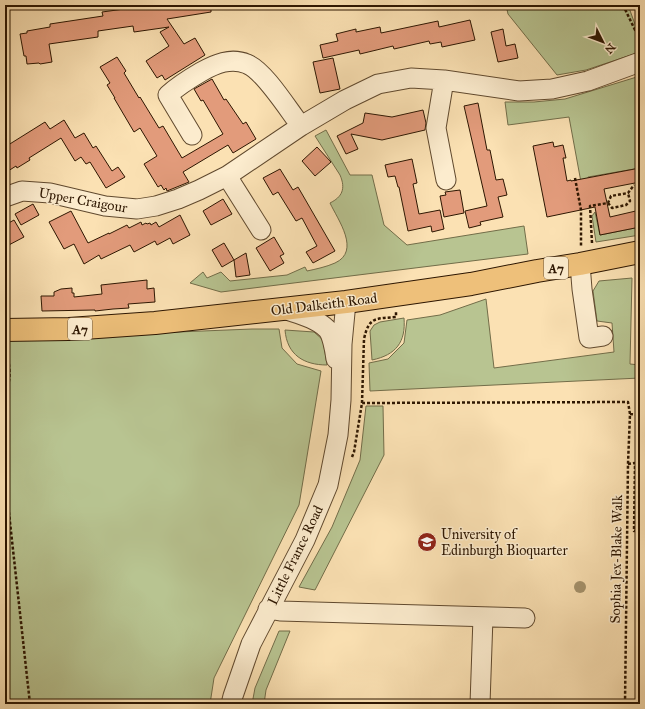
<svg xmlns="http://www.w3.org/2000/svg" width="645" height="709" font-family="'IM FELL Great Primer',serif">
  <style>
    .green { fill: #b8c491; stroke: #726d49 }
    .building { fill: #e29b7b; stroke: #2d1601 }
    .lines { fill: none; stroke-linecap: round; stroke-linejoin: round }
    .minor-casing { stroke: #60492e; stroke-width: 21 }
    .major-casing { stroke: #2d1601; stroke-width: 24 }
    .path { stroke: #2d1601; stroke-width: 2.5; stroke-dasharray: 3 2; stroke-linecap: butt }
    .minor { stroke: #fcecce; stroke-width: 19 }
    .major { stroke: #eec07a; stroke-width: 22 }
    .tree { fill: #a5936d }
    .labels { text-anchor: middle; stroke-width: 3; stroke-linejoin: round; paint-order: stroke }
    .shield { fill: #fcecce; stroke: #6b563e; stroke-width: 1 }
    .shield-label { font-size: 13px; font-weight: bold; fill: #2d1601 }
    .street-label { font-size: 14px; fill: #2d1601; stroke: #fcecce }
    .poi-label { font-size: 14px; fill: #2d1601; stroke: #fcecce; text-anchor: start }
  </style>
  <rect width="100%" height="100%" fill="#fbe1b3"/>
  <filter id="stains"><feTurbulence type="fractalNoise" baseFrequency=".005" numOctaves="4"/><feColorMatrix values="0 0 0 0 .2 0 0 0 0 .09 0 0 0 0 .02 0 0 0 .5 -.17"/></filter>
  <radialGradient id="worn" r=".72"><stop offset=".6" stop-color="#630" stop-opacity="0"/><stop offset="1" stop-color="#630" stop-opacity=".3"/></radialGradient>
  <!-- green -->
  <path class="green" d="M506,5h122l8,22 4,-1v26l-54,18 -29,5 -49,-61z
    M640,76v92l-52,9 4,26 -7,1 -16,-87 -61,8 -3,-23h29l31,-3z
    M326,130l24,45h22l12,50 23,20 117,-19 4,28 -307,38 -31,-9 13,-11 4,6 14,-6 9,9 57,-6 18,-8 2,4c9,-2 19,-4 28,-8 26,-12 3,-43 -5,-60 12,-6 16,-14 10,-28l-25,-39z
    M595,212l5,23 40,-8v8l-44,7 -4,-26z
    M632,278l-2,86 10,1v13l-270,13 -1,-28 19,-4 16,-16 3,-23 33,-5 46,-16 8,69 120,-16 -2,-29 -15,-2 -4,-30 6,-10z
    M404,318c2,24 -8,37 -32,42l-2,-29 4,-6 6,-3z
    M252,329h27l3,19 15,16 24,7 -22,134 -85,173 -4,26h-205v-365z
    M285,330l29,2 9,8 4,25c-23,0 -40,-10 -42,-35z
    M366,406h17l1,49 -69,135 -16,-3 33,-60 28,-67z
    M279,631h11l-24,59 -2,14h-12l3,-16z"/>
  <!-- building -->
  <path class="building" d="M139,5h72v7l-44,7 17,25 11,-6 10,17 -40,25 -3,-5 -5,3 -11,-17 23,-15 -9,-14 9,-5 -35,5 -1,-6 -35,5v6l-49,7 3,18 -12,2 -1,-1 -12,1 -1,-8h-2l-4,-22 7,-1v-2l23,-4v-3l53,-8 -1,-4 37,-5z
    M470,20l5,20 -33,7 -1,-5 -11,2 -1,-3 -35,8 -1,-3 -33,8 -1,-4 -36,8 -3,-13 18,-4 -2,-7 20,-5v3l24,-5 1,6 57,-12 1,6z
    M503,29l3,17 9,-2 3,14 -20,4 -7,-30z
    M117,57l9,14 -2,2 15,25 1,-1 19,31 4,-2 19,32 41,-24 -20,-34 -2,1 -7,-12 18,-10 12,21 2,-1 17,25 3,-2 10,17 -23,14 -5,-8 -45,27 6,10 -22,9 -1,-3 -2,2 -3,-5 -3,2 -14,-23 13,-8 -17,-28 -6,4 -20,-34h1l-8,-13 3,-2 -10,-16z
    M333,58l7,31 -20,4 -7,-31z
    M478,103l9,47h3l6,30 7,-1 4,16 -9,2 5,20 -23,5 1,3 -12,3 -4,-17 22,-5 -23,-100z
    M423,110l3,13 -1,7 -43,10 -31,-6 7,15 -12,5 -9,-18 26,-13 2,-10 27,4z
    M64,120l11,18 9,-5 9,15 3,-2 16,25 6,-4 7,10 -19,11 -16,-26 -4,2 -5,-7 -6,4 -14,-23 -32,20 1,2 -13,8 -1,-2 -11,7v-26l40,-25 5,7z
    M553,142l1,5 9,-2 3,13h-3l4,23 4,-1v1l69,-13v14l-36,7 6,28 30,-7v17l-40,8 -5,-28 -48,10 -14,-71z
    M317,147l14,15 -16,14 -13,-15z
    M412,159l5,24 -4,1 6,30 21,-4 4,19 -12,3 -1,-6 -23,5 -9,-44h-1l-3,-11 -7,1 -3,-12z
    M280,169l13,21 5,-3 37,64 -22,12 -7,-11 11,-6 -15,-28 -6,3 -18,-29 -5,3 -10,-17z
    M460,190l4,23 -20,4 -4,-21 6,-1 -1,-3z
    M223,199l9,15 -21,11 -8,-14z
    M33,204l6,11 -18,10 -6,-11z
    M71,211l17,32 21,-10v1l18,-9 2,3 12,-6 1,3 4,-2 1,1 3,-1 1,2 5,-3 3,5 21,-12 10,20 -17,9 -3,-6 -13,7 -2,-4 -21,11 -4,-7 -29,14 -2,-4 -15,9 -10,-20 -10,5 -15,-27z
    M14,220l10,17 -19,10v-22z
    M274,237l10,17 -4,2 4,7 -14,8 -14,-23z
    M224,243l10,17 -12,7 -10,-17z
    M246,253l4,22 -14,2 -2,-17z
    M147,280v9l7,-1 1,14 -27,2 1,4 -16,1 -18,2v-1l-53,1 -1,-15h13v-4l7,-3 11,-1v5h2v4l28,-3 -1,-9z"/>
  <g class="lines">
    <!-- minor casing -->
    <g class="minor-casing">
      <path id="minor" d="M444,80l-8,48 10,52
        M192,135l-24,-40c11,-10 21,-16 33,-23 14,-8 30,-15 46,-8 17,6 42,47 54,62
        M227,176l34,54
        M5,197l17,-6 28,2 55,13 32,3 19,-3 22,-7 21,-9 28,-14 74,-50 44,-26 33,-16 33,-6 33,2 75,11 33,-2 36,-8 52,-19
        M580,264l2,25 7,49 14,-2
        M284,309c14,5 32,9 43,20 5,5 8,22 9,30
        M268,609l12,2 245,7
        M231,704l2,-8 18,-52 54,-104 23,-55 10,-50 3,-35 1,-56 4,-42
        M480,704l3,-87"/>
    </g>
    <!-- major casing -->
    <g class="major-casing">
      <path id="major" d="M5,330l64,-1 86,-6 191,-21 125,-18 66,-13 43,-7 60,-12"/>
    </g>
    <!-- path -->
    <path class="path" d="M623,5l12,25 5,2
      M575,178l6,32v36
      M608,203l4,5 14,-3 4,-4 -2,-8
      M592,243l-2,-37 18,-3 3,-7 17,-3 6,-8
      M5,391c8,-10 3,-31 2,-43
      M362,403l266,-1 2,12 -2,50 -3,240
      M630,414l10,1
      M352,457l2,-5 8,-49 2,-64c5,-23 12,-20 32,-22v-5
      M628,464l7,-1 -1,68 6,-1
      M5,477l25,227"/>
    <!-- minor -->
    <use href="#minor" class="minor"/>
    <!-- major -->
    <use href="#major" class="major"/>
  </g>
  <!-- trees -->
  <circle class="tree" cx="580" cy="587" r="6"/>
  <!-- icons -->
  <defs>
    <g id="university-disc" transform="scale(1)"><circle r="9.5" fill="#8f2418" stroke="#fcecce"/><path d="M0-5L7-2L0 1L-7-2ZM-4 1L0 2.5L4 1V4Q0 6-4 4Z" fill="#fff"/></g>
  </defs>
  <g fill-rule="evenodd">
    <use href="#university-disc" x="427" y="542"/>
  </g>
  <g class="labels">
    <!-- shield labels -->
    <g class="shield">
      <rect x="544" y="257" width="24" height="22" rx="3"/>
      <rect x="68" y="318" width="24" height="22" rx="3"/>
    </g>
    <g class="shield-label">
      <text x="556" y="273">A7</text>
      <text x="80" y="334">A7</text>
    </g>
    <!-- street labels -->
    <g class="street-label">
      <text transform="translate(83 200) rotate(10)" y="5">Upper Craigour</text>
      <text transform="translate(324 304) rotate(-7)" y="5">Old Dalkeith Road</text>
      <text transform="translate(295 555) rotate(-64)" y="5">Little France Road</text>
      <text transform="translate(616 559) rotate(-89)" y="5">Sophia Jex-Blake Walk</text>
    </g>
    <!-- poi labels -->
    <g class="poi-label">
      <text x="441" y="539">University of<tspan x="441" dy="16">Edinburgh Bioquarter</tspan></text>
    </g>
  </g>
  <!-- margin -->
  <rect width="645" height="709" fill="none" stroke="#fbe1b3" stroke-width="20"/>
  <rect x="6" y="6" width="633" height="697" fill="none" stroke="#2d1601" stroke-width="2"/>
  <rect x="10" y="10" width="625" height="689" fill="none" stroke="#2d1601"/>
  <!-- north arrow -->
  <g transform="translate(603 42) rotate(132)" stroke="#fcecce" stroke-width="3" paint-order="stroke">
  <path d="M0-3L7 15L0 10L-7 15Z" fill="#2d1601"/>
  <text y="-6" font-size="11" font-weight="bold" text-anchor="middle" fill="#2d1601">N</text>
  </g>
  <rect width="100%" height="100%" filter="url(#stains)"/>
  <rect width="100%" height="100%" fill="url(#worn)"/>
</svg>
